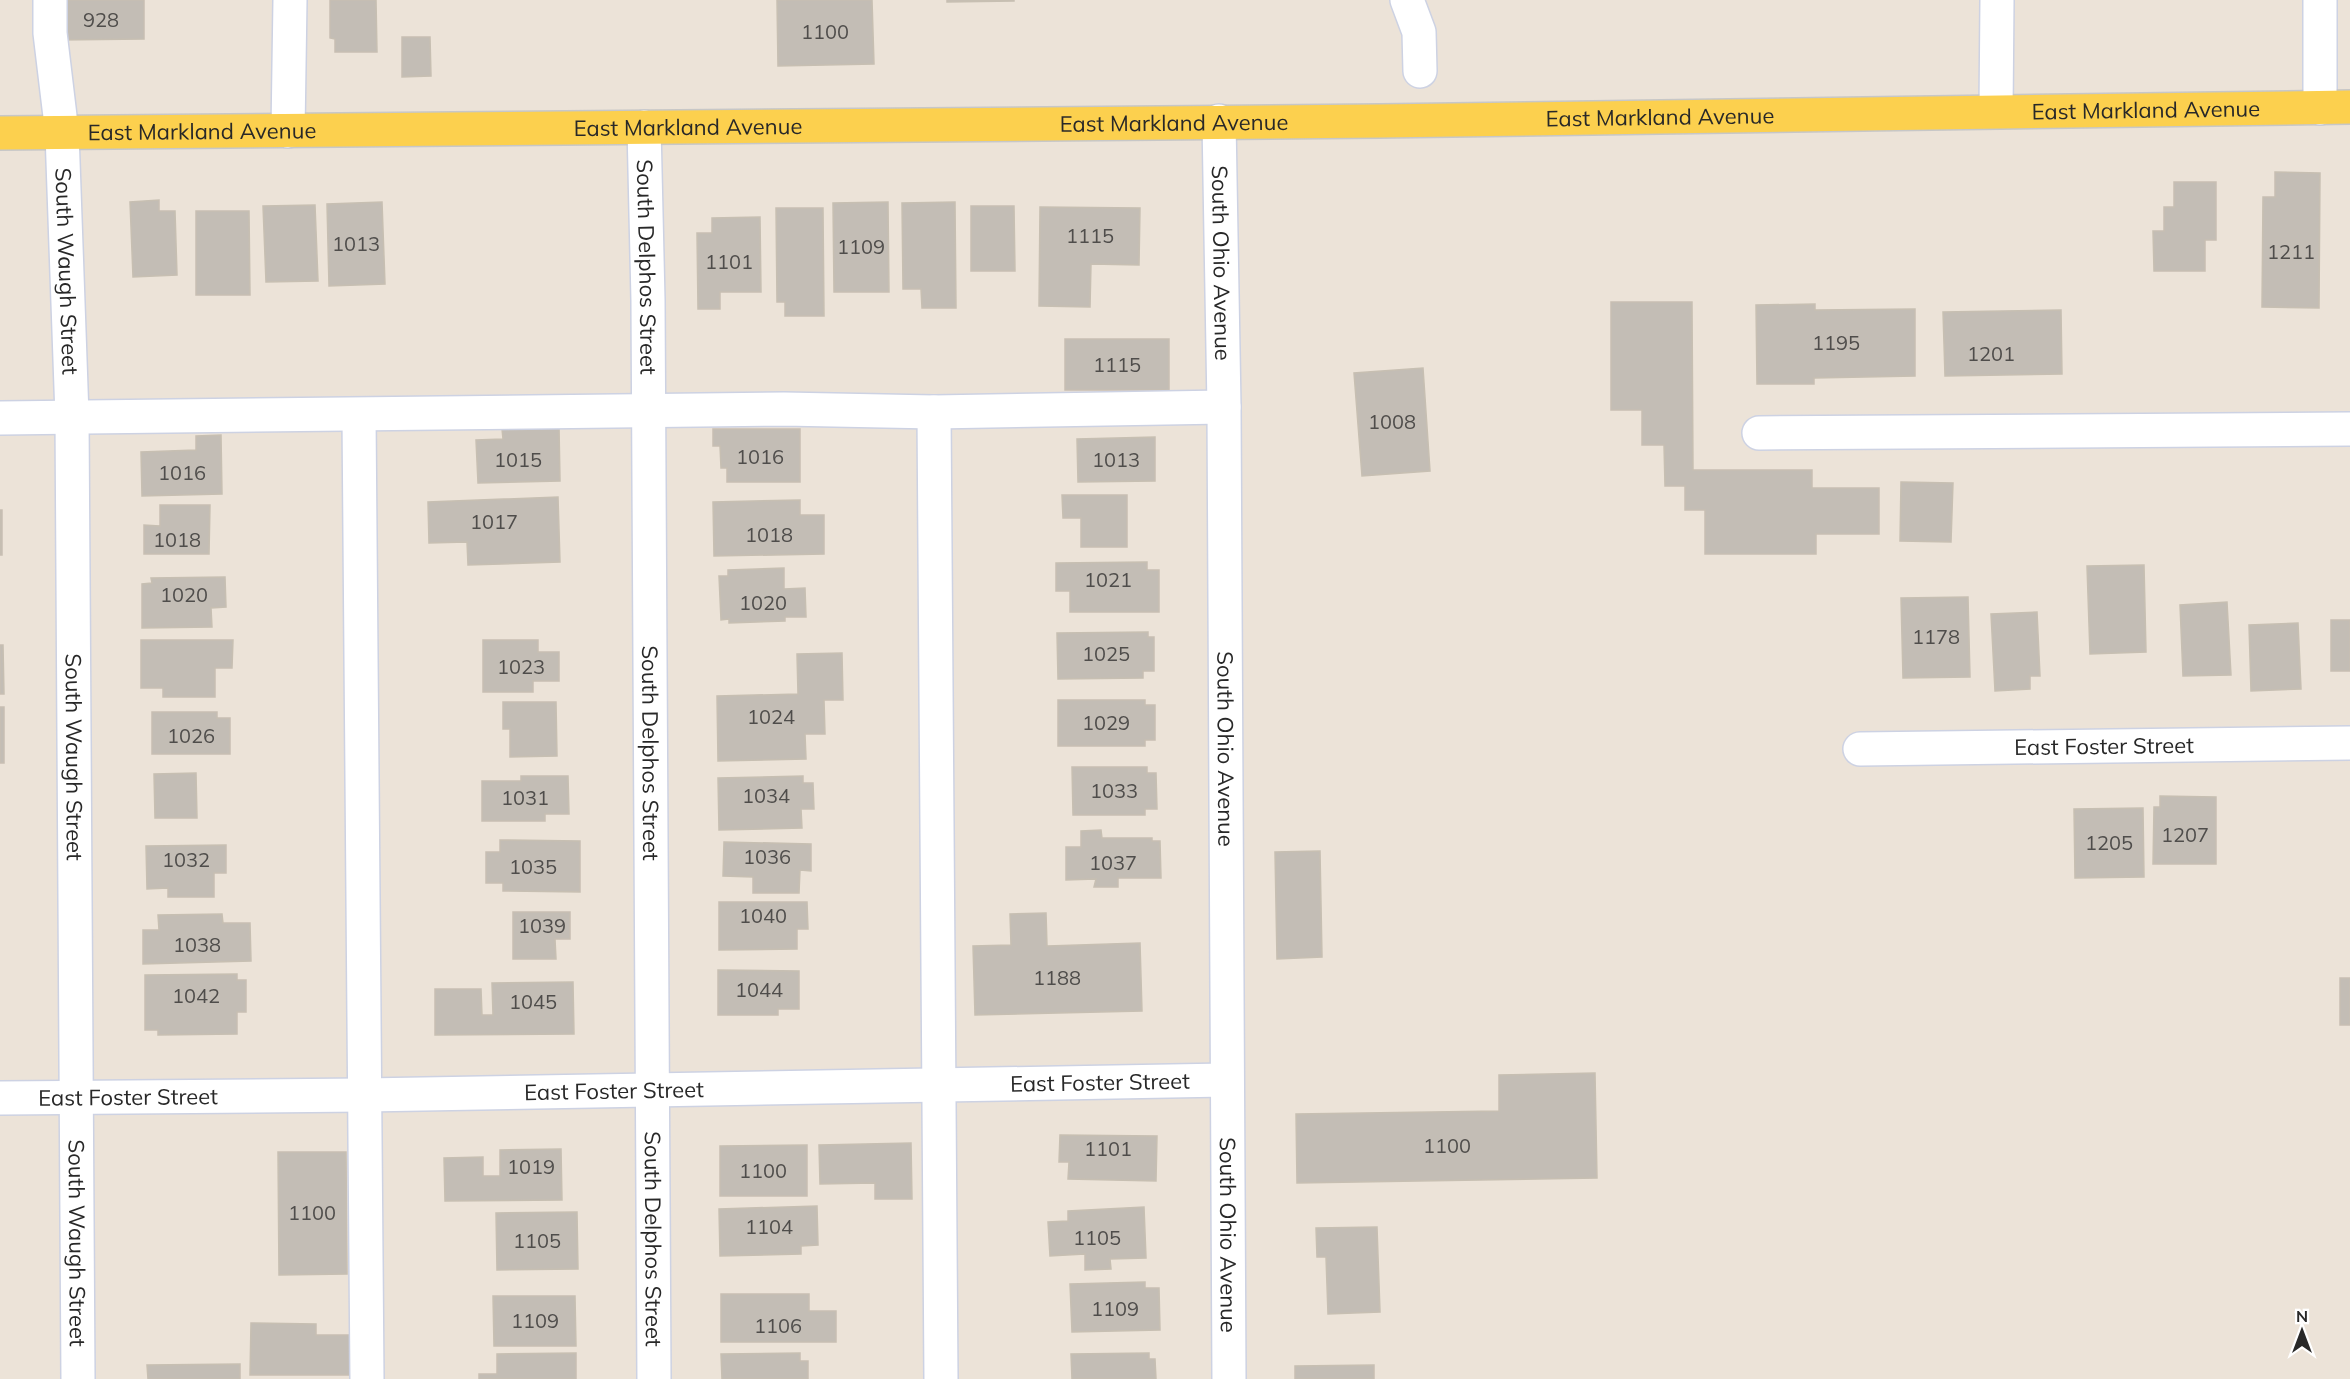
<svg xmlns="http://www.w3.org/2000/svg" width="2350" height="1379" font-family="Mulish,sans-serif">
  <style>
    .building { fill: #c3bdb5; stroke: #c7bfb2; stroke-width: 1.5 }
    .lines { fill: none; stroke-linecap: round; stroke-linejoin: round }
    .minor-casing { stroke: #cdd2e3; stroke-width: 36 }
    .major-casing { stroke: #c7c7c7; stroke-width: 36 }
    .minor { stroke: #fff; stroke-width: 33 }
    .major { stroke: #fcd04e; stroke-width: 33 }
    .labels { text-anchor: middle; stroke-width: 4.5; stroke-linejoin: round; paint-order: stroke }
    .number-label { font-size: 20px; fill: #4f4d4b }
    .street-label { font-size: 22px; fill: #282828; stroke: #fff }
  </style>
  <rect width="100%" height="100%" fill="#ece3d8"/>
  <!-- building -->
  <path class="building" d="M59,0h85v39l-85,1z
    M330,0h46l1,52h-42v-13l-5,-1z
    M777,0h95l2,64 -96,2z
    M947,0h67v1l-67,1z
    M402,37h28l1,39 -29,1z
    M2275,172l45,1 -1,135 -57,-1 1,-110h12z
    M2174,182h42v58h-11v31h-51l-1,-40h11v-24h10z
    M159,200v11h16l2,64 -44,2 -3,-75z
    M382,202l3,82 -56,2 -2,-82z
    M888,202l1,90h-55l-1,-89z
    M955,202l1,106h-34l-1,-19h-18l-1,-86z
    M315,205l3,76 -52,1 -3,-76z
    M971,206h43l1,65h-44z
    M1040,207l100,1 -1,57 -48,-1 -1,43 -51,-1z
    M776,208h47l1,108h-39v-14h-8z
    M196,211h53l1,84h-54z
    M760,217l1,75h-41v17h-22l-1,-76h15v-15z
    M1611,302h81l1,168h119v18h67v46h-63v20h-111v-44h-20v-24h-20l-1,-41h-22v-35h-31z
    M1815,304v6l100,-1v67l-101,2v6h-57l-1,-79z
    M2061,310l1,64 -117,2 -2,-64z
    M1065,339h104v51h-104z
    M1423,368l7,103 -68,5 -8,-103z
    M559,427l1,54 -82,2 -2,-43 27,-1 -1,-10z
    M713,429h87v53h-73v-14h-6l-1,-22h-7z
    M221,435l1,59 -80,2 -1,-44 55,-2v-14z
    M1155,437v44l-77,1 -1,-43z
    M1901,482l52,1 -2,59 -51,-1z
    M1062,495h65v52h-46v-29h-18z
    M558,497l2,65 -92,3 -1,-23 -38,1 -1,-41z
    M800,500v15h24v39l-110,2 -1,-54z
    M160,505h50l-1,49h-65v-29l16,1z
    M0,510h2v45h-2z
    M1147,562v8h12v42h-89v-21h-14v-28z
    M2144,565l2,87 -56,2 -3,-88z
    M784,568v21l21,-1 1,29h-21v4l-56,2v-4l-8,1 -2,-44h9v-6z
    M225,577l1,30 -15,1 1,19 -70,1v-44l10,-1 -1,-5z
    M1968,597l2,80 -67,1 -2,-80z
    M2227,602l4,73 -48,1 -3,-71z
    M2037,612l3,64h-10v13l-35,2 -4,-77z
    M2331,620h19v51h-19z
    M2298,623l3,66 -50,2 -2,-66z
    M1148,632v5h6v34h-11v7l-85,1 -1,-46z
    M141,640h92l-1,28h-17v29h-52v-9h-22z
    M483,640h55v12h21v29h-26v11h-50z
    M0,645h3l1,49h-4z
    M842,653l1,47h-19l1,34h-20l1,25 -88,2 -1,-65 81,-2 -1,-40z
    M1058,700h87v5h10v35h-10v6h-87z
    M503,702h53l1,54 -47,1v-28h-7z
    M0,707h4v56h-4z
    M152,712h65v6h13v36h-78z
    M1072,767h75v6h9l1,36h-12v6h-72z
    M196,773l1,45h-42l-1,-44z
    M521,776h47l1,38h-24v7h-63v-40h39z
    M803,776v7h10l1,26h-13l1,19 -83,2 -1,-52z
    M2160,796l56,1v67h-63l1,-57h6z
    M2143,808l1,69 -69,1 -1,-69z
    M1101,830l1,8h50v3h8l1,37h-43v9h-24l2,-8 -30,1v-33h15v-16z
    M500,840l80,1v51l-77,-1v-8h-17v-31h14z
    M724,842l87,2v27l-11,-1 -1,23h-46v-16l-30,-1z
    M226,845v28h-12v24h-46v-9l-21,1 -1,-43z
    M1320,851l2,106 -45,2 -2,-107z
    M719,902h88l1,27h-11v20l-78,1z
    M513,912h57v27h-15l1,20h-43z
    M1046,913l1,33 93,-3 2,68 -167,4 -2,-69 38,-1 -1,-31z
    M222,914l1,9h27l1,38 -108,3v-34h16l-1,-15z
    M718,970l81,1v38h-21v6h-60z
    M237,974v6h9v32h-9v22l-79,1v-5h-13v-55z
    M2340,978h10v47h-10z
    M573,982l1,52 -139,1v-46h46l1,26h11l-1,-32z
    M1595,1073l2,105 -300,5 -1,-69 203,-3v-36z
    M1060,1135l97,1 -1,45 -88,-2 1,-17h-10z
    M911,1143l1,56h-37v-16l-55,1 -1,-39z
    M807,1145v51h-87v-50z
    M561,1149l1,51 -117,1 -1,-43 39,-1v19h17v-26z
    M278,1152h68l1,122 -68,1z
    M817,1206l1,39 -17,1v8l-81,2 -1,-47z
    M1144,1207l2,51 -36,1 1,10 -26,1v-16l-35,2 -2,-34 20,-1v-10z
    M577,1212l1,57 -81,1 -1,-57z
    M1377,1227l3,85 -52,2 -2,-57h-9l-1,-29z
    M1145,1282v6h14l1,42 -88,2 -2,-48z
    M721,1294h88v17h27v31h-115z
    M493,1296h82l1,50h-82z
    M251,1323l65,1v11h36l-1,40h-101z
    M576,1353v26h-97v-5h18v-20z
    M800,1353v8h8v18h-86l-1,-25z
    M1149,1353v6h6l1,20h-84l-1,-25z
    M240,1364v15h-92l-1,-14z
    M1374,1365v14h-79v-13z"/>
  <g class="lines">
    <!-- minor casing -->
    <g class="minor-casing">
      <g id="minor">
        <path id="s1" d="M50,0v33l12,100 10,283 6,963"/>
        <path d="M1407,0l12,32 1,39"/>
        <path d="M2320,0v108"/>
        <path d="M1996,111l1,-111"/>
        <path id="s2" d="M1219,121l5,286 5,972"/>
        <path id="s3" d="M644,127l4,173 6,1079"/>
        <path d="M288,131l2,-131"/>
        <path d="M934,412l7,967"/>
        <path d="M359,415l8,964"/>
        <path d="M0,418l784,-9 150,3 290,-5"/>
        <path d="M1759,433l591,-4"/>
        <path id="s4" d="M1860,749l490,-6"/>
        <path id="s5" d="M0,1098l365,-3 861,-15"/>
      </g>
    </g>
    <!-- major casing -->
    <g class="major-casing">
      <g id="major">
        <path id="s6" d="M0,133l1379,-12 971,-14"/>
      </g>
    </g>
    <!-- minor -->
    <use href="#minor" class="minor"/>
    <!-- major -->
    <use href="#major" class="major"/>
  </g>
  <g class="labels">
    <!-- number labels -->
    <g class="number-label">
      <text x="101" y="27">928</text>
      <text x="825" y="39">1100</text>
      <text x="1090" y="243">1115</text>
      <text x="356" y="251">1013</text>
      <text x="861" y="254">1109</text>
      <text x="2291" y="259">1211</text>
      <text x="729" y="269">1101</text>
      <text x="1836" y="350">1195</text>
      <text x="1991" y="361">1201</text>
      <text x="1117" y="372">1115</text>
      <text x="1392" y="429">1008</text>
      <text x="760" y="464">1016</text>
      <text x="518" y="467">1015</text>
      <text x="1116" y="467">1013</text>
      <text x="182" y="480">1016</text>
      <text x="494" y="529">1017</text>
      <text x="769" y="542">1018</text>
      <text x="177" y="547">1018</text>
      <text x="1108" y="587">1021</text>
      <text x="184" y="602">1020</text>
      <text x="763" y="610">1020</text>
      <text x="1936" y="644">1178</text>
      <text x="1106" y="661">1025</text>
      <text x="521" y="674">1023</text>
      <text x="771" y="724">1024</text>
      <text x="1106" y="730">1029</text>
      <text x="191" y="743">1026</text>
      <text x="1114" y="798">1033</text>
      <text x="766" y="803">1034</text>
      <text x="525" y="805">1031</text>
      <text x="2185" y="842">1207</text>
      <text x="2109" y="850">1205</text>
      <text x="767" y="864">1036</text>
      <text x="186" y="867">1032</text>
      <text x="1113" y="870">1037</text>
      <text x="533" y="874">1035</text>
      <text x="763" y="923">1040</text>
      <text x="542" y="933">1039</text>
      <text x="197" y="952">1038</text>
      <text x="1057" y="985">1188</text>
      <text x="759" y="997">1044</text>
      <text x="196" y="1003">1042</text>
      <text x="533" y="1009">1045</text>
      <text x="1447" y="1153">1100</text>
      <text x="1108" y="1156">1101</text>
      <text x="531" y="1174">1019</text>
      <text x="763" y="1178">1100</text>
      <text x="312" y="1220">1100</text>
      <text x="769" y="1234">1104</text>
      <text x="1097" y="1245">1105</text>
      <text x="537" y="1248">1105</text>
      <text x="1115" y="1316">1109</text>
      <text x="535" y="1328">1109</text>
      <text x="778" y="1333">1106</text>
    </g>
    <!-- street labels -->
    <g class="street-label">
      <text dy="8" stroke="none"><textPath href="#s6" startOffset="2146">East Markland Avenue</textPath></text>
      <text dy="8" stroke="none"><textPath href="#s6" startOffset="1660">East Markland Avenue</textPath></text>
      <text dy="8" stroke="none"><textPath href="#s6" startOffset="1174">East Markland Avenue</textPath></text>
      <text dy="8" stroke="none"><textPath href="#s6" startOffset="688">East Markland Avenue</textPath></text>
      <text dy="8" stroke="none"><textPath href="#s6" startOffset="202">East Markland Avenue</textPath></text>
      <text dy="8" stroke="none"><textPath href="#s2" startOffset="142">South Ohio Avenue</textPath></text>
      <text dy="8" stroke="none"><textPath href="#s3" startOffset="140">South Delphos Street</textPath></text>
      <text dy="8" stroke="none"><textPath href="#s1" startOffset="272">South Waugh Street</textPath></text>
      <text dy="8" stroke="none"><textPath href="#s4" startOffset="244">East Foster Street</textPath></text>
      <text dy="8" stroke="none"><textPath href="#s2" startOffset="628">South Ohio Avenue</textPath></text>
      <text dy="8" stroke="none"><textPath href="#s3" startOffset="626">South Delphos Street</textPath></text>
      <text dy="8" stroke="none"><textPath href="#s1" startOffset="758">South Waugh Street</textPath></text>
      <text dy="8" stroke="none"><textPath href="#s5" startOffset="1100">East Foster Street</textPath></text>
      <text dy="8" stroke="none"><textPath href="#s5" startOffset="614">East Foster Street</textPath></text>
      <text dy="8" stroke="none"><textPath href="#s5" startOffset="128">East Foster Street</textPath></text>
      <text dy="8" stroke="none"><textPath href="#s2" startOffset="1114">South Ohio Avenue</textPath></text>
      <text dy="8" stroke="none"><textPath href="#s3" startOffset="1112">South Delphos Street</textPath></text>
      <text dy="8" stroke="none"><textPath href="#s1" startOffset="1244">South Waugh Street</textPath></text>
    </g>
  </g>
  <!-- north arrow -->
  <g transform="translate(2302 1331)" stroke="#ffffff" stroke-width="4.5" paint-order="stroke">
  <path d="M0-4.5L10 22L0 15L-10 22Z" fill="#282828"/>
  <text y="-9" font-size="16" font-weight="bold" text-anchor="middle" fill="#282828">N</text>
  </g>
</svg>
